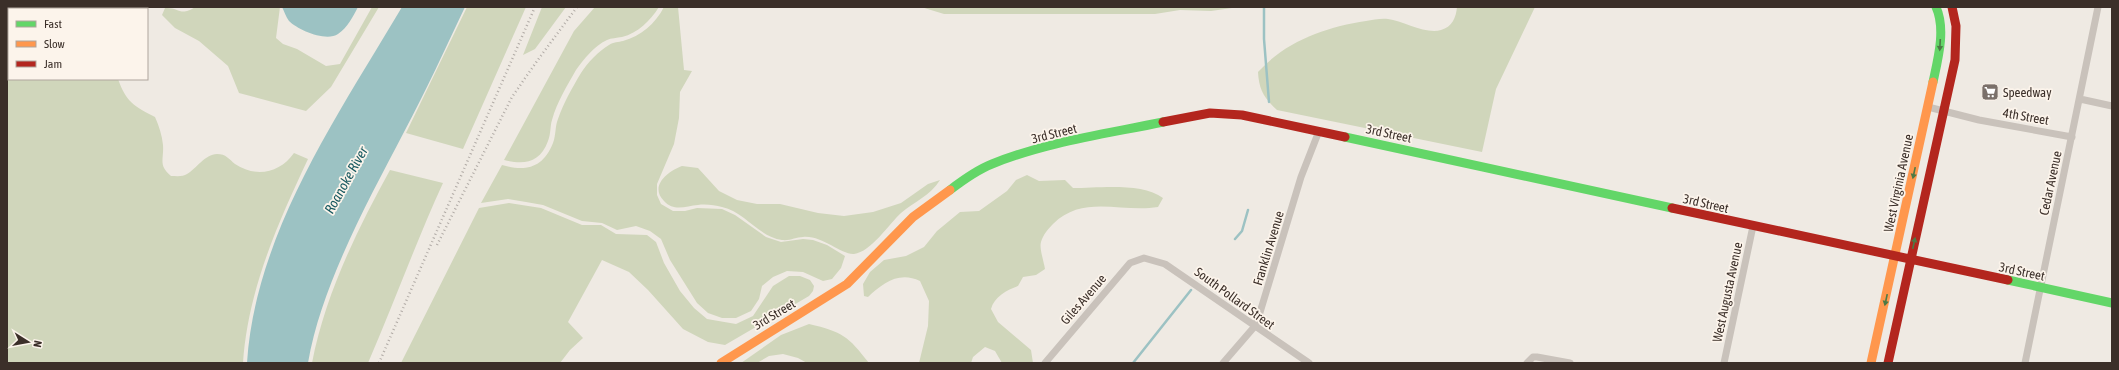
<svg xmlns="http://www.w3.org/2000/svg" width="2119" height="370" font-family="'Asap Condensed',sans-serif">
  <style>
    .green { fill: #d0d6bb }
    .water { fill: #9cc2c3 }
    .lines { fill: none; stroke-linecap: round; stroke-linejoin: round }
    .stream { stroke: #9cc2c3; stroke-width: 2.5 }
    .street { stroke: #c9c2bb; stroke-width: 7 }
    .fast { stroke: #63d668; stroke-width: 9 }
    .slow { stroke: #ff974d; stroke-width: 9 }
    .jam { stroke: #b3261e; stroke-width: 9 }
    .rail { stroke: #b1aba6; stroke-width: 2.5; stroke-dasharray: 1 3; stroke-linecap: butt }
    .oneway { fill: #4d7a45 }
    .labels { text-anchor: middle; stroke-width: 3.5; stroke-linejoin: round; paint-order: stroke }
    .poi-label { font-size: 13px; fill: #3b2f29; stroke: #fcf4eb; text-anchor: start }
    .street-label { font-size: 13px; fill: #3b2f29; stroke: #fcf4eb }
    .water-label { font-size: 14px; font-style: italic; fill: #195a61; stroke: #fcf4eb }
  </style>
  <rect width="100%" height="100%" fill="#efeae3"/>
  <!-- green -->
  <path class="green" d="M7,7h92l1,2h-91v70h109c8,23 16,27 37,38 4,9 7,18 8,28 1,15 -5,20 8,31 5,0 12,1 16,-2 9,-5 18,-20 30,-20 9,0 12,5 18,10 21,14 45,9 59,-11l14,6c-31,66 -60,131 -65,204h-236z
    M195,7h85l-4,31 7,6 14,5 29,17 14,-2 32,-57h7l-48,80 -25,24 -67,-18 -11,-27 -29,-25 -24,-13 -13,-13 3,-7c14,-1 15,9 30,-1z
    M467,7h59l-63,142 -57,-16z
    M542,7h24l-31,42 -12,6z
    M595,7h64c-9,14 -21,26 -37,30 -5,1 -11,1 -15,3 -13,6 -23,19 -31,30 -9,16 -19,32 -24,50 -2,6 -1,14 -4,21 -8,22 -24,24 -44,19l70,-129z
    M664,7h14l6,63 8,1 -12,21 -1,26 -5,26 -17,40v11l4,9 12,7h12l12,-3 25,1 13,6 31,22 15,5 22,-3 10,1 14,5 18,11 -4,12 -9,11 -9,2 -20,-9 -16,-1 -14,6 -11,9 -3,13 -8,12 -15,7h-14l-14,-5 -11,-10 -27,-43 -9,-21 -11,-8 -14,-5 -19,4 -15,-7 -20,-2 -39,-16 -17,-3 -18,-3 -27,4 21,-38c24,7 41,3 51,-22 3,-8 2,-17 5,-24 6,-17 14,-31 23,-46 6,-10 18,-22 28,-28 4,-3 10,-3 14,-4 18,-5 32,-17 41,-34z
    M921,7h318l-28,4 -31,-1 -25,4h-211z
    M1457,7h78l-39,82 -14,63 -205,-42c-13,-12 -18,-20 -19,-38 28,-31 68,-45 108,-51 7,-1 15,-3 22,-2 15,2 39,16 53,11 11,-3 15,-12 16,-23z
    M682,166l16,2 21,23 18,9 20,4h23l38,9 26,3 29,-4 28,-9 27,-19 12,-4c-9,15 -26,22 -39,33 -12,11 -30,39 -47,41 -13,1 -32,-19 -51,-17 -7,0 -13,4 -21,3 -23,-3 -37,-28 -60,-33 -7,-2 -17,-3 -24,-2 -12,1 -24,7 -34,-4 -15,-15 4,-30 18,-35z
    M390,170l53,13c-27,59 -49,120 -75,180h-56c13,-68 45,-133 78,-193z
    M1027,175l12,6 26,-1 8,8c25,0 69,-6 90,10l-5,9c-37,6 -75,-13 -105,17 -5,5 -10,11 -12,18 -2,6 3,20 4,27l-9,6 -13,2 -5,9c-11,4 -24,11 -27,23l7,13 33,28 2,13h-31l-7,-12 -10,-4 -12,10 -2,6h-52l9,-37 1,-25 -9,-20c-21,-10 -37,2 -52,16l-4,-1 -1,-12 7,-12 14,-12 22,-4 18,-9 13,-16 23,-19 19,-1 28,-20 9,-11z
    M509,203l32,5 41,17h19l15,9 31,1 9,7 8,21 16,28 14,17 13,11 29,5 17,-8 20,-30 16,-10h11l10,4 4,6 -1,5 -4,5 -84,49 -17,-3 -25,-13 -35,-39 -19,-18 -27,-12 -34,62 15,16 -13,12 -10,13h-159l78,-155z
    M809,324c34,8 39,12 60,39h-62l-9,-5 -15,-4 -14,2 -12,7h-16l40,-28z"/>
  <!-- water -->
  <path class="water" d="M282,7h76c-5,10 -11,21 -20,27 -12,8 -40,-4 -49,-13 -3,-4 -5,-10 -7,-14z
    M402,7h63c-20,42 -39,84 -61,125 -36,69 -83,154 -96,231h-61c8,-129 91,-248 155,-356z"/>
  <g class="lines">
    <!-- stream -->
    <path class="stream" d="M1264,7v32l5,63
      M1235,239l7,-8 6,-21
      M1133,363l58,-73"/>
    <!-- street -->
    <path class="street" d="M2080,99l32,7
      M1928,107l51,13 93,17
      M1045,363l85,-100 14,-5 21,6 144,99
      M1223,363l32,-37 3,-7 43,-142 18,-46
      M1527,363l6,-6h4l33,6
      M1724,363l29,-137
      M2025,363l73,-356"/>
    <!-- fast -->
    <path class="fast" d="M1933,82c5,-23 13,-53 3,-75
      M1345,137l327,71
      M950,190c13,-10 27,-20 42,-26 54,-22 114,-30 171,-42
      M2008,280l104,23"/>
    <!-- slow -->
    <path class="slow" d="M721,363l126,-79 66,-67 37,-27
      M1871,363l62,-281"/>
    <!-- jam -->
    <path class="jam" d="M1163,122l47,-9 32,2 103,22
      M1672,208l336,72
      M1888,363l67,-303 1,-34 -4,-19"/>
    <!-- rail -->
    <path class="rail" d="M437,245l75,-148 25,-36 40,-54
      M379,363l156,-356"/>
  </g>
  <!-- one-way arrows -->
  <defs><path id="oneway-solid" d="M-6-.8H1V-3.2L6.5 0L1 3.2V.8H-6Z"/></defs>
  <g class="oneway">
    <use href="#oneway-solid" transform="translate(1940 45) rotate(93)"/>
    <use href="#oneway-solid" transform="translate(1914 173) rotate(102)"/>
    <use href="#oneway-solid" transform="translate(1914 243) rotate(-78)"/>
    <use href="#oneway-solid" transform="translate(1886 300) rotate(102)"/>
  </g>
  <!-- icons -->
  <defs>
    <g id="supermarket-square" transform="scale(0.9)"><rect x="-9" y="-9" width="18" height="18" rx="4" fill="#7a706a" stroke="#fcf4eb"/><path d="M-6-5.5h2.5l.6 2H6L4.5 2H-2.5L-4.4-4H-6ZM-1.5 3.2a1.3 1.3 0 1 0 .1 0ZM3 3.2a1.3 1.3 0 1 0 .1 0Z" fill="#fff"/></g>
  </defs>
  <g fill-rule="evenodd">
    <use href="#supermarket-square" x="1990" y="92"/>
  </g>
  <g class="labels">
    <!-- poi labels -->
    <g class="poi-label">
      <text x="2003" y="97">Speedway</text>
    </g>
    <!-- street labels -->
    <g class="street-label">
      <text transform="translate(2026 116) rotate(10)" y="5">4th Street</text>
      <text transform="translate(1054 133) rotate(-14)" y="5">3rd Street</text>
      <text transform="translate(1389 133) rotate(12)" y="5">3rd Street</text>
      <text transform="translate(1898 183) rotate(-78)" y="5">West Virginia Avenue</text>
      <text transform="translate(2050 183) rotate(-78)" y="5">Cedar Avenue</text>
      <text transform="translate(1706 203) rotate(13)" y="5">3rd Street</text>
      <text transform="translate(1268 248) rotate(-73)" y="5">Franklin Avenue</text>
      <text transform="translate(2022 271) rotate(12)" y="5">3rd Street</text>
      <text transform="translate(1727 292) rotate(-78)" y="5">West Augusta Avenue</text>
      <text transform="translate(1235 298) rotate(36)" y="5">South Pollard Street</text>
      <text transform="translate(1083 299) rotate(-49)" y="5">Giles Avenue</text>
      <text transform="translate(774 314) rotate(-31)" y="5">3rd Street</text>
    </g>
    <!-- water labels -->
    <g class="water-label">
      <text transform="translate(346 180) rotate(-61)" y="5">Roanoke River</text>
    </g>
  </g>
  <!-- border -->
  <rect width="2119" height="370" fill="none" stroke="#3b2f29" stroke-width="16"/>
  <!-- legend -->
  <rect x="8" y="8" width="140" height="72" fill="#fcf4eb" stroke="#afa59d"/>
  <rect x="16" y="21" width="20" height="6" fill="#63d668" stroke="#afa59d"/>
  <text x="44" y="28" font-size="12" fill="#3b2f29">Fast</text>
  <rect x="16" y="41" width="20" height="6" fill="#ff974d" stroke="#afa59d"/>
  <text x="44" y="48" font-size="12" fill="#3b2f29">Slow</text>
  <rect x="16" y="61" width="20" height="6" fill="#b3261e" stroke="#afa59d"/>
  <text x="44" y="68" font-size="12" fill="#3b2f29">Jam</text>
  <!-- north arrow -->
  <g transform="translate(28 342) rotate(101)" stroke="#fcf4eb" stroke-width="3" paint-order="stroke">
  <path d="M0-3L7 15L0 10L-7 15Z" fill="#3b2f29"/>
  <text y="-6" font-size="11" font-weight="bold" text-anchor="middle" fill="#3b2f29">N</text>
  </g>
</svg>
